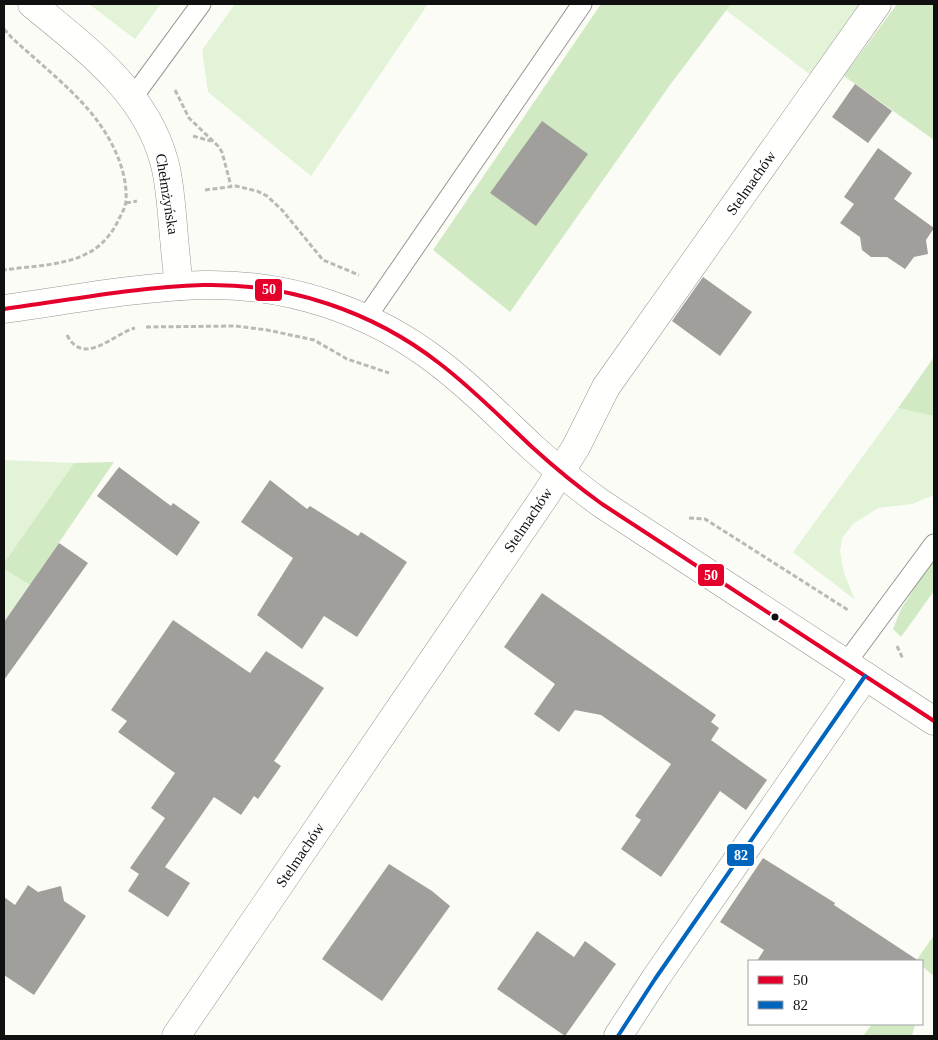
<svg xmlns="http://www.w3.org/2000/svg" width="938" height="1040" font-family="'Times New Roman',serif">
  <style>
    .green { fill: #e2f3d7 }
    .forest { fill: #d1eac4 }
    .building { fill: #a09f9c }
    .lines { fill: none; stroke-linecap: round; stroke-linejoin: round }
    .service-casing { stroke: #969694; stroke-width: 21 }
    .minor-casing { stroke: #969694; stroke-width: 29 }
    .tertiary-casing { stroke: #969694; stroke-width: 29 }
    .path { stroke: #b9b9b8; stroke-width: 3; stroke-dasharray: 5 2.5; stroke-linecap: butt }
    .service { stroke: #fffffe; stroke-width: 19 }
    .minor { stroke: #fffffe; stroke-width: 28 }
    .tertiary { stroke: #fffffe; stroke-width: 28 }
    .bus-1-casing { stroke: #fff; stroke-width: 8 }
    .bus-2-casing { stroke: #fff; stroke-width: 8 }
    .bus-1 { stroke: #e4002b; stroke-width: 4 }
    .bus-2 { stroke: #0065bd; stroke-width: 4 }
    .bus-dot { fill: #101010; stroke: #fff; stroke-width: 2 }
    .labels { text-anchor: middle; stroke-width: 5; stroke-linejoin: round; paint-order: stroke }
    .street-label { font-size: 15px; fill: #101010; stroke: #fff }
    .line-badge { stroke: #fff; stroke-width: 2 }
    .badge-label { font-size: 14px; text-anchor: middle; font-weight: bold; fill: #fff }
  </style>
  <rect width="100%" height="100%" fill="#fcfcf7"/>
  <!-- green -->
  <path class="green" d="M89,4h72l-26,35z
    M235,4h193l-117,172 -103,-84 -6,-42z
    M731,4h130l-49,72 -86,-66z
    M898,408l36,8v79l-22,9 -34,4 -24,15 -12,15 -2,13 4,22 11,27 -62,-48z
    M4,460l70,3 -70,100z
    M4,569l26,16 -26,37z"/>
  <!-- forest -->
  <path class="forest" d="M601,4h130l-61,81 -160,227 -77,-62z
    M897,4h37v136l-90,-64z
    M934,357v59l-36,-8z
    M114,462l-84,123 -26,-16v-6l70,-100z
    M934,558v33l-33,46 -8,-8 8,-20z
    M934,935v40l-3,-1 -9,-8v-5h-6z
    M872,1024h43l-3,12h-49z"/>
  <!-- building -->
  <path class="building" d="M855,84l37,27 -24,32 -36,-26z
    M542,121l46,33 -52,72 -46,-33z
    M878,148l34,25 -18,26 40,29 -8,12 2,14 -14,3 -9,12 -18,-12h-16l-9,-7 -2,-13 -20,-14 14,-19 -10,-7z
    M703,277l49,35 -32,44 -48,-35z
    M119,467l52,39 2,-3 27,19 -23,34 -80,-60z
    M270,480l37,29 3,-3 48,30 3,-4 46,30 -50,75 -33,-21 -22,33 -45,-34 36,-57 -52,-36z
    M59,543l29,20 -84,117v-58z
    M542,593l174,122 -5,7 8,6 -8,12 56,40 -21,30 -26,-19 -59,86 -40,-28 20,-29 -6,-4 36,-52 -70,-49 -26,-5 -16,22 -25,-18 21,-30 -51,-37z
    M173,620l77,53 16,-22 58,37 -50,73 7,5 -23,33 -4,-3 -13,19 -27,-18 -49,70 25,16 -22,34 -40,-26 11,-17 -9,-6 35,-50 -14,-10 24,-35 -57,-41 9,-11 -16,-11z
    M763,858l72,45 -1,2 85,56h-162l7,-11 -44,-28z
    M389,864l43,27 18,15 -68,95 -60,-42z
    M28,885l10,7 23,-6 3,15 22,15 -52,79 -30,-20v-78l11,8z
    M537,931l37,26 11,-16 31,23 -51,72 -68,-47z"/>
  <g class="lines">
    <!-- service casing -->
    <g class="service-casing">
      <path id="service" d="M133,97l68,-93
        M366,318l216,-314
        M846,663l88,-119"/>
    </g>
    <!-- minor casing -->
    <g class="minor-casing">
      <path id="minor" d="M32,4c53,44 113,87 132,157 5,17 6,35 8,53 2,24 4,48 7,72
        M176,1036l369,-540 31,-49 30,-60 271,-383
        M618,1036l37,-57 210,-303"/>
    </g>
    <!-- tertiary casing -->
    <g class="tertiary-casing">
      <path id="tertiary" d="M4,309c66,-9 132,-22 199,-24 85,-2 169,26 236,78 33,25 62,55 93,84 22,20 45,39 70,57l332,217"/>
    </g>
    <!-- path -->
    <path class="path" d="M4,29l8,9c25,23 53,45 75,70 22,25 41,60 39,93 -1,7 -4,12 -7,18 -7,15 -18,28 -33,35 -24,12 -56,12 -82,16
      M175,90l14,28 29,28 4,6 9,34
      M193,136l18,5
      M205,190l31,-4 21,5 10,5 15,14 41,50 36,15
      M126,203l11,-2
      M146,327l90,-1 31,4 47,10 33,19 42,14
      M67,335c17,33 47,-2 68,-7
      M689,518l16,1 143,91
      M897,646l6,13"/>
    <!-- service -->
    <use href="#service" class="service"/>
    <!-- minor -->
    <use href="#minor" class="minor"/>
    <!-- tertiary -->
    <use href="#tertiary" class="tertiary"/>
    <!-- bus-1 casing -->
    <g class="bus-1-casing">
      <path id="bus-1" d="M4,309c66,-9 132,-22 199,-24 85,-2 169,26 236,78 33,25 62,55 93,84 22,20 45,39 70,57l332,217"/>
    </g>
    <!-- bus-2 casing -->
    <g class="bus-2-casing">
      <path id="bus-2" d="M618,1036l37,-57 210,-303"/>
    </g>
    <!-- bus-1 -->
    <use href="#bus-1" class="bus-1"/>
    <!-- bus-2 -->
    <use href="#bus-2" class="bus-2"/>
  </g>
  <!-- markers -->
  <circle class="bus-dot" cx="775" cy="617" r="4.5"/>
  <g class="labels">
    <!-- street labels -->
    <g class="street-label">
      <text transform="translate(751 183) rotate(-55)" y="5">Stelmachów</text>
      <text transform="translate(167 194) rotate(81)" y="5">Chełmżyńska</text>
      <text transform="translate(528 520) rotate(-56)" y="5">Stelmachów</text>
      <text transform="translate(300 855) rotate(-56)" y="5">Stelmachów</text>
    </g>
  </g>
  <g class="line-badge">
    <rect x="254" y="278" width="29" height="24" rx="5" fill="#e4002b"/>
    <rect x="697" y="563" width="28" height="24" rx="5" fill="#e4002b"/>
    <rect x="726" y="843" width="29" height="24" rx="5" fill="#0065bd"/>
  </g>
  <g class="badge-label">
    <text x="269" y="294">50</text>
    <text x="711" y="580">50</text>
    <text x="741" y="860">82</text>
  </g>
  <!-- border -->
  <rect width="938" height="1040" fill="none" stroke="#101010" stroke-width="10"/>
  <!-- legend -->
  <rect x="748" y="960" width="175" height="65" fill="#ffffff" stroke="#9f9f9f"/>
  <rect x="758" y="976" width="25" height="8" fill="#e4002b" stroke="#9f9f9f"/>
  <text x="793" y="985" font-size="15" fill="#101010">50</text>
  <rect x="758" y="1001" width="25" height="8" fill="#0065bd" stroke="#9f9f9f"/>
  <text x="793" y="1010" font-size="15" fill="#101010">82</text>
</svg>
